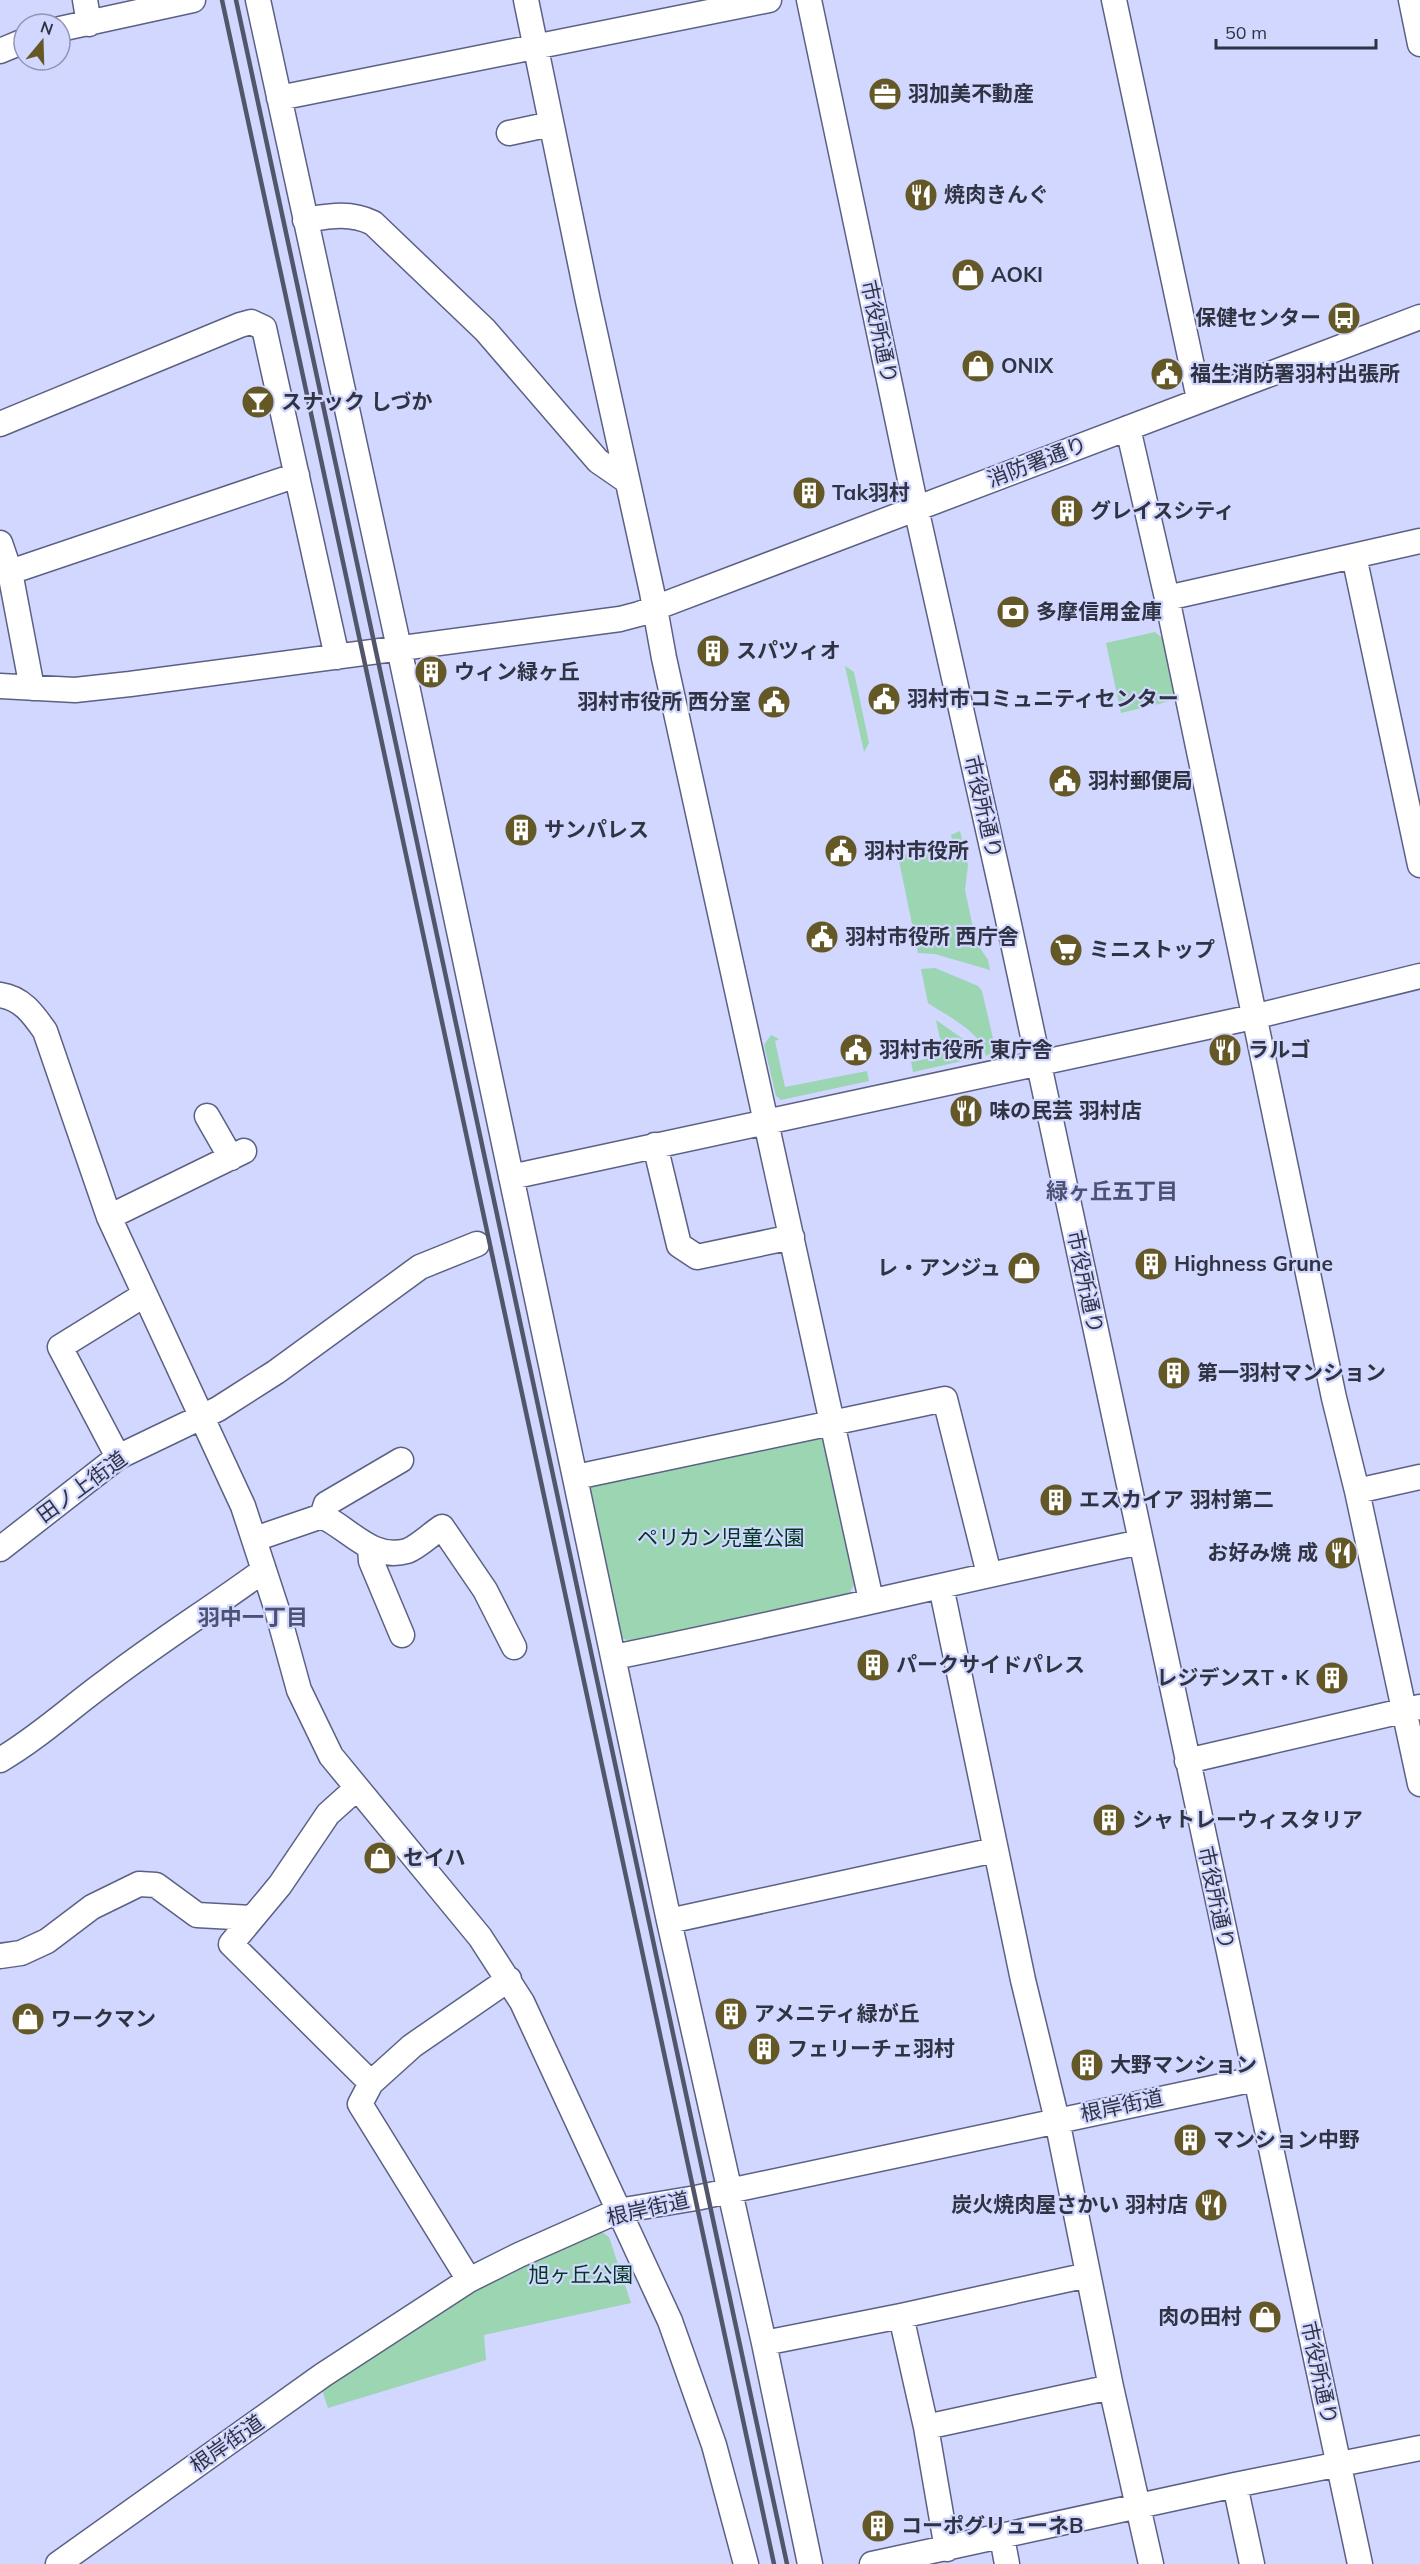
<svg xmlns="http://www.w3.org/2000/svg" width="1420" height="2564" font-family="Mulish,'Noto Sans JP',sans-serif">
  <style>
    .green { fill: #9bd5b2 }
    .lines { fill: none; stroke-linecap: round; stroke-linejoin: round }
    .minor-casing { stroke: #5c6183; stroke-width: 27 }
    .minor { stroke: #fff; stroke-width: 24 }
    .rail { stroke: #52566a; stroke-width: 4.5 }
    .labels { text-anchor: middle; stroke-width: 4.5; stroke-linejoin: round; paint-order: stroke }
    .poi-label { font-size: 21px; font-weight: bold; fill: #303342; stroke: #d1d7ff; text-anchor: start }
    .street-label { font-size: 21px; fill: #303342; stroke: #d1d7ff }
    .park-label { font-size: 21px; fill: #01371f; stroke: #d1d7ff }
    .neighbourhood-label { font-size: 22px; font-weight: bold; fill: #4d5274; stroke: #d1d7ff }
  </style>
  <rect width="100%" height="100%" fill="#d1d7ff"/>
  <!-- green -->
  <path class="green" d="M1155,632l8,7 12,61 -54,13 -15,-70z
    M845,666l9,6 15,71 -5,9z
    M960,831l8,34 -3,25 2,9 9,43 12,18 2,10 -55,-16 -17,-1 -20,-97 55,-11 -2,-10z
    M935,968l43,18 4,5 14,60 -10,5c-4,-24 -39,-40 -58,-53l-7,-34z
    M936,1020l36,25 4,13 -63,14 -2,-10 20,-4 -2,-7 13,-3z
    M771,1035l8,4 -4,2 10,46 82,-16 2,10 -88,19 -5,-4 -12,-51z
    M821,1433l33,152 -7,12 -216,44 -11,-3 -32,-147 6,-11z
    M592,2225l17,12 22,66 -147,32 2,25 -158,48 -8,-24 152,-96z"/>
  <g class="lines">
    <!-- minor casing -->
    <g class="minor-casing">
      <path id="minor" d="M85,0l4,24
        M258,0l141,648 270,1273 95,422 46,221
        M526,0l62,301 64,291 12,66 207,942
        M809,0l107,508 88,393 356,1663
        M1114,0l85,399
        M1411,0l9,44
        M60,29l133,-29
        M0,51l24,-10
        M279,98l490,-98
        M509,133l42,-9
        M305,220c25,-4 45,-8 68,3l112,107 113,131 29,20
        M0,424l240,-99 11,-3 13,6 73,329
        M1128,428l39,170 167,800 23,93 63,293
        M0,543l10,29 22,116
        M1354,556l66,309
        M10,572l287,-97
        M1167,598l253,-57
        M0,686l75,4 55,-6 490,-65 19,-5 781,-297
        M0,995c22,3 33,19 45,36l64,186 134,289 34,104 22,80 32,66 149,181 42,65 148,319 44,124 32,119
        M207,1116l24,42
        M655,1145l24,100 18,12 95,-20
        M511,1177l742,-160 167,-41
        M109,1217l135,-66
        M118,1457l-58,-110 84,-52
        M576,1477l369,-78 44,175
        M1357,1491l63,-14
        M322,1516c28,13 50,45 85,35 11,-4 24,-17 35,-24l43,63 29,57
        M255,1539l67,-23 4,-12 75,-44
        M370,1548l1,13 31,74
        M0,1549l118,-92 100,-48 58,-37 144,-105 57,-23
        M941,1586l82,394 34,140 54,267 40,177
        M614,1657c176,-35 351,-78 527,-115
        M0,1760c38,-22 71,-53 107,-79 51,-39 105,-73 157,-111
        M1187,1761l233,-54
        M357,1788l-29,26 -48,71 -49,59 140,139
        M669,1921l326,-71
        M0,1956l21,-3 26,-12 45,-34 47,-23 17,1 41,30 55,3
        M469,2280l-109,-176 11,-21 41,-37 97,-67
        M901,2316l25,111 21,122
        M764,2343l137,-27 187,-41
        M926,2427l185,-40
        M1235,2485l17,79
        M1002,2537l5,27
        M58,2564l265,-189 146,-95 50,-25 99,-44 78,-13 559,-119
        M872,2564l363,-79 185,-37"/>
    </g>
    <!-- minor -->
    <use href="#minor" class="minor"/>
    <!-- rail -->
    <path class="rail" d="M222,0l552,2564
      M236,0l551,2564"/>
  </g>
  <!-- icons -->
  <defs>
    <g id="office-disc" transform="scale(1.725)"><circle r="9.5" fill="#645926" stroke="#d1d7ff"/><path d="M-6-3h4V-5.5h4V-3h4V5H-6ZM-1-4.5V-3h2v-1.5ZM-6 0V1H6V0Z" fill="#fff"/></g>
    <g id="restaurant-disc" transform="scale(1.725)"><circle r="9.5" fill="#645926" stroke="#d1d7ff"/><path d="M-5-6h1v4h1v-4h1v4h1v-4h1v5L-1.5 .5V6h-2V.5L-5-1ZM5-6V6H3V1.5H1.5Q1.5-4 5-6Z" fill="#fff"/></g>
    <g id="shop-disc" transform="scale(1.725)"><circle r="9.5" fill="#645926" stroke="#d1d7ff"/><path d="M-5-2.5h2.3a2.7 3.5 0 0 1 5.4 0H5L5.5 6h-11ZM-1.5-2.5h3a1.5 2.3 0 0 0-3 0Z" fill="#fff"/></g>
    <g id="bus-disc" transform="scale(1.725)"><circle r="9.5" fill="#645926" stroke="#d1d7ff"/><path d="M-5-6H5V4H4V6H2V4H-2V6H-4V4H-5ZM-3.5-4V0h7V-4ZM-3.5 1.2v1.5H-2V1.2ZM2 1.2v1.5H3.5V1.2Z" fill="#fff"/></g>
    <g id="civic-disc" transform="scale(1.725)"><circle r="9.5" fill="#645926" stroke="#d1d7ff"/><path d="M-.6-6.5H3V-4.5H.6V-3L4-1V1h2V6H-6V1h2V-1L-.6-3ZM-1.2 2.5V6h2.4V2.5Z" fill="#fff"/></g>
    <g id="bar-disc" transform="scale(1.725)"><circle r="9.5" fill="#645926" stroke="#d1d7ff"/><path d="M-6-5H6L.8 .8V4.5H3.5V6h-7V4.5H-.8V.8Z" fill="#fff"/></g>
    <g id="building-disc" transform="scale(1.725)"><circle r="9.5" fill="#645926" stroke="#d1d7ff"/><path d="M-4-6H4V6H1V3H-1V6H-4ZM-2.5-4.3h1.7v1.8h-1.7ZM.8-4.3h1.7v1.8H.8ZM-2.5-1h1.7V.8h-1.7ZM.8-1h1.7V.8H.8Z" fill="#fff"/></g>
    <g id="bank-disc" transform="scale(1.725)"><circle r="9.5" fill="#645926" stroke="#d1d7ff"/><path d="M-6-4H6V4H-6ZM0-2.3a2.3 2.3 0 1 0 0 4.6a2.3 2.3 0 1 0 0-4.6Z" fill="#fff"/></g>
    <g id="supermarket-disc" transform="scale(1.725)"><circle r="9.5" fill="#645926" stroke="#d1d7ff"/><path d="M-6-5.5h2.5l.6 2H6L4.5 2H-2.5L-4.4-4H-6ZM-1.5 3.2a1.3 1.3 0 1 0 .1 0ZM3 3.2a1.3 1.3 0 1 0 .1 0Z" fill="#fff"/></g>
  </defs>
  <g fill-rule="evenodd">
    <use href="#office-disc" x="885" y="94"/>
    <use href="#restaurant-disc" x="921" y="195"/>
    <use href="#shop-disc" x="968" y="275"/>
    <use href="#bus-disc" x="1344" y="318"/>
    <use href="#shop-disc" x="978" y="366"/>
    <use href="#civic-disc" x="1167" y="374"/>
    <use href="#bar-disc" x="258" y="402"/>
    <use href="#building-disc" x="809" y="493"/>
    <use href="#building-disc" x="1067" y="511"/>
    <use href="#bank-disc" x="1013" y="612"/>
    <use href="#building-disc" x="713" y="651"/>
    <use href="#building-disc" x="431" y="672"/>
    <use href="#civic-disc" x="884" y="699"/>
    <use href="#civic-disc" x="774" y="702"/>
    <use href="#civic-disc" x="1065" y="781"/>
    <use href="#building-disc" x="521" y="830"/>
    <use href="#civic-disc" x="841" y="851"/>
    <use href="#civic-disc" x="822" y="937"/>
    <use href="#supermarket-disc" x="1066" y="950"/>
    <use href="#civic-disc" x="856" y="1050"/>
    <use href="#restaurant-disc" x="1225" y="1050"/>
    <use href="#restaurant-disc" x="966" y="1111"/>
    <use href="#building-disc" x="1151" y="1264"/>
    <use href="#shop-disc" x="1024" y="1268"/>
    <use href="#building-disc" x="1174" y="1373"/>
    <use href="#building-disc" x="1056" y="1500"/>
    <use href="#restaurant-disc" x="1341" y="1553"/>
    <use href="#building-disc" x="873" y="1665"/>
    <use href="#building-disc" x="1332" y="1678"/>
    <use href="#building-disc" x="1109" y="1820"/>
    <use href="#shop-disc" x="380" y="1858"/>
    <use href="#building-disc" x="731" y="2014"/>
    <use href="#shop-disc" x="28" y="2019"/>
    <use href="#building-disc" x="764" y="2049"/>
    <use href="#building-disc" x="1087" y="2065"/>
    <use href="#building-disc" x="1190" y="2140"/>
    <use href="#restaurant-disc" x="1211" y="2205"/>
    <use href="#shop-disc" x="1265" y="2317"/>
    <use href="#building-disc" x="878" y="2526"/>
  </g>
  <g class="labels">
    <!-- poi labels -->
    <g class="poi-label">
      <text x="908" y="101">羽加美不動産</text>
      <text x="944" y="202">焼肉きんぐ</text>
      <text x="991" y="282">AOKI</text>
      <text x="1321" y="325" text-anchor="end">保健センター</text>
      <text x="1001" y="373">ONIX</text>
      <text x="1190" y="381">福生消防署羽村出張所</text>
      <text x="281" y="409">スナック しづか</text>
      <text x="832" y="500">Tak羽村</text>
      <text x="1090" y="518">グレイスシティ</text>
      <text x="1036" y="619">多摩信用金庫</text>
      <text x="736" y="658">スパツィオ</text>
      <text x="454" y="679">ウィン緑ヶ丘</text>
      <text x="907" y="706">羽村市コミュニティセンター</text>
      <text x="751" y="709" text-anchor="end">羽村市役所 西分室</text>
      <text x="1088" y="788">羽村郵便局</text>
      <text x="544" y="837">サンパレス</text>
      <text x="864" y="858">羽村市役所</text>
      <text x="845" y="944">羽村市役所 西庁舎</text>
      <text x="1089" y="957">ミニストップ</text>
      <text x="879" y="1057">羽村市役所 東庁舎</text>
      <text x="1248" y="1057">ラルゴ</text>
      <text x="989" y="1118">味の民芸 羽村店</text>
      <text x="1174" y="1271">Highness Grune</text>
      <text x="1001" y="1275" text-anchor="end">レ・アンジュ</text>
      <text x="1197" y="1380">第一羽村マンション</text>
      <text x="1079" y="1507">エスカイア 羽村第二</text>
      <text x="1318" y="1560" text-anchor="end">お好み焼 成</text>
      <text x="896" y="1672">パークサイドパレス</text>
      <text x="1309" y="1685" text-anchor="end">レジデンスT・K</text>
      <text x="1132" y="1827">シャトレーウィスタリア</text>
      <text x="403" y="1865">セイハ</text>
      <text x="754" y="2021">アメニティ緑が丘</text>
      <text x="51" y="2026">ワークマン</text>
      <text x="787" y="2056">フェリーチェ羽村</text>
      <text x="1110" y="2072">大野マンション</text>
      <text x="1213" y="2147">マンション中野</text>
      <text x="1188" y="2212" text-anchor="end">炭火焼肉屋さかい 羽村店</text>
      <text x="1242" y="2324" text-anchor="end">肉の田村</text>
      <text x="901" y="2533">コーポグリューネB</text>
    </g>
    <!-- street labels -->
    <g class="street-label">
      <text transform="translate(879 332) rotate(78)" y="7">市役所通り</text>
      <text transform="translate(1037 462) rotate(-21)" y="7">消防署通り</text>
      <text transform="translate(983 807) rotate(77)" y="7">市役所通り</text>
      <text transform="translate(1085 1282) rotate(78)" y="7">市役所通り</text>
      <text transform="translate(82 1487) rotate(-36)" y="7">田ノ上街道</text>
      <text transform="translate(1216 1898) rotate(78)" y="7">市役所通り</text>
      <text transform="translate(1122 2106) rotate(-12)" y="7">根岸街道</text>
      <text transform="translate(648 2209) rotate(-13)" y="7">根岸街道</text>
      <text transform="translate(1319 2373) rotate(78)" y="7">市役所通り</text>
      <text transform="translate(227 2444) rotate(-35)" y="7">根岸街道</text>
    </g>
    <!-- park labels -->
    <g class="park-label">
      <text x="721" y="1545">ペリカン児童公園</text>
      <text x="581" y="2282">旭ヶ丘公園</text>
    </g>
    <!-- neighbourhood labels -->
    <g class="neighbourhood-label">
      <text x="1112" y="1199">緑ヶ丘五丁目</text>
      <text x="253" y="1625">羽中一丁目</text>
    </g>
  </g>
  <!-- north arrow -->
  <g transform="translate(42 42) rotate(19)"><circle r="28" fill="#d1d7ff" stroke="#9195b3" stroke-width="1.5"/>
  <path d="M0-4.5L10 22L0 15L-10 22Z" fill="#645926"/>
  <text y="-9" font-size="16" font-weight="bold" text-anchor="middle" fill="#303342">N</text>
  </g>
  <!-- scale -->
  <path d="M1216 39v9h160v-9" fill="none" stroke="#303342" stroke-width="3"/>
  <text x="1225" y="39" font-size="18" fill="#303342" stroke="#d1d7ff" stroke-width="4.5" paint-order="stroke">50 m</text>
</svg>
